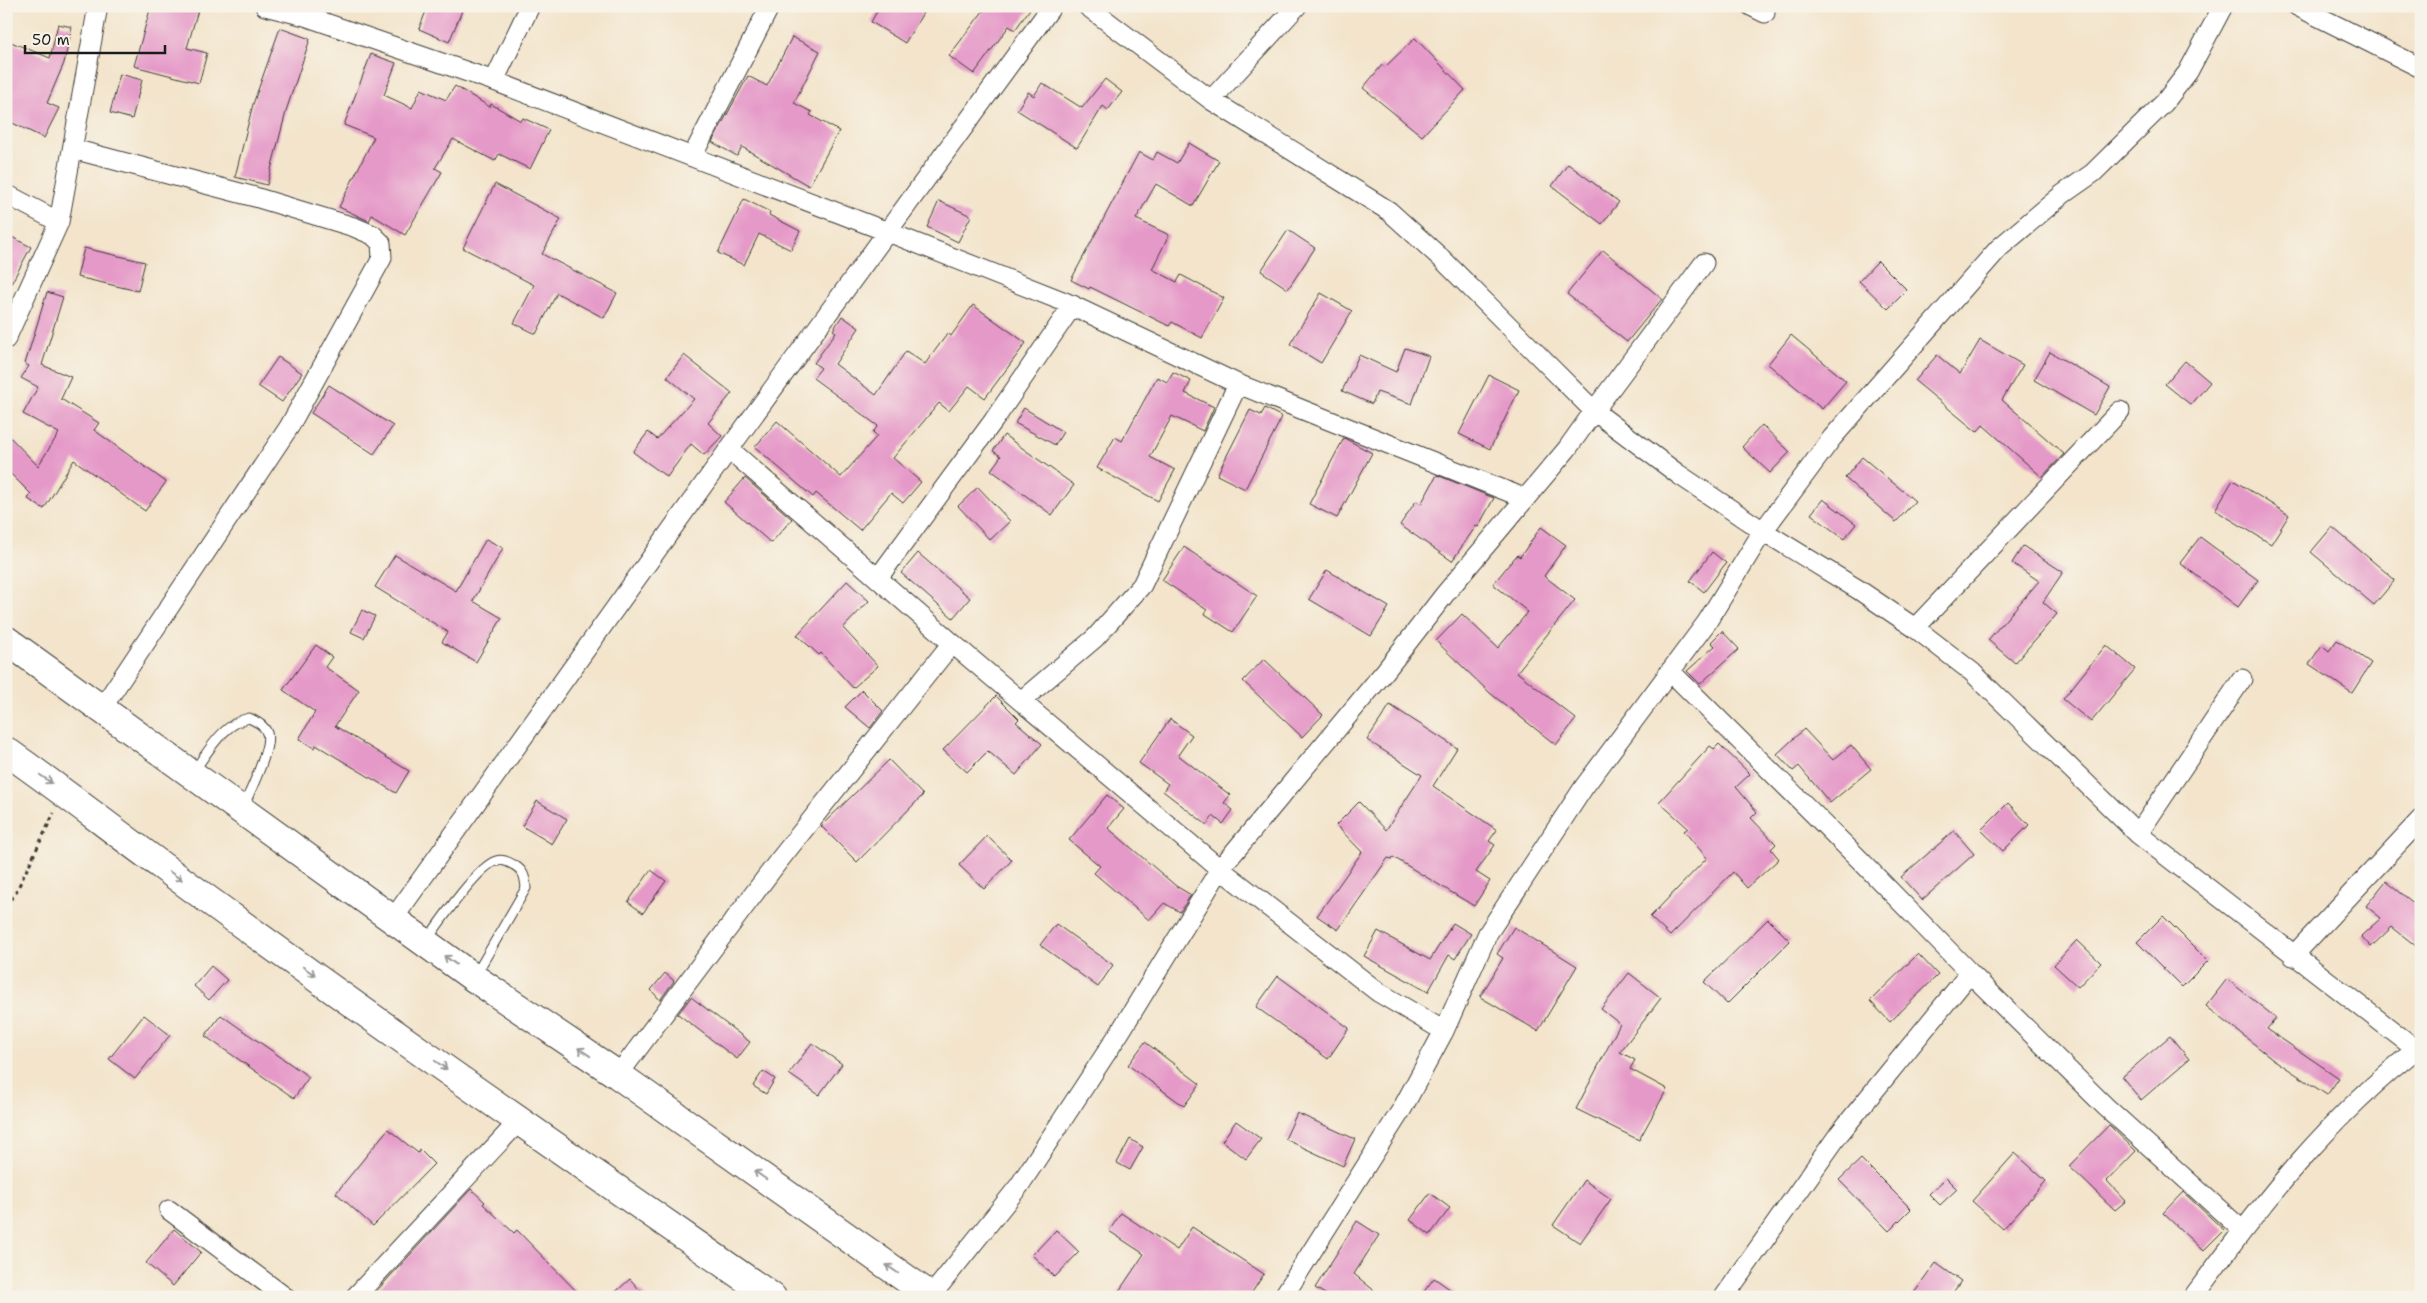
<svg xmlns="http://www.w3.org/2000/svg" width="2427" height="1303" font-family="'Shantell Sans',sans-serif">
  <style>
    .building { fill: #e599c8 }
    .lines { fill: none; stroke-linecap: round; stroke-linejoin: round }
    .lane-casing { stroke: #3c3a36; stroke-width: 11 }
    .street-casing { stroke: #3c3a36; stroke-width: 21 }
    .highway-casing { stroke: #3c3a36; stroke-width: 30 }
    .path { stroke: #3c3a36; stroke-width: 3; stroke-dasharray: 4 4; stroke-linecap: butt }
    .lane { stroke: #fff; stroke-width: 9 }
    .street { stroke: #fff; stroke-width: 19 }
    .highway { stroke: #fff; stroke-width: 28 }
    .oneway { stroke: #999 }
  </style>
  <rect width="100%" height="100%" fill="#f7f3e8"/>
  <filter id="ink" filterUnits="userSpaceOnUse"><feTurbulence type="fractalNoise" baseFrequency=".02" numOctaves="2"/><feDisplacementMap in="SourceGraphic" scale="10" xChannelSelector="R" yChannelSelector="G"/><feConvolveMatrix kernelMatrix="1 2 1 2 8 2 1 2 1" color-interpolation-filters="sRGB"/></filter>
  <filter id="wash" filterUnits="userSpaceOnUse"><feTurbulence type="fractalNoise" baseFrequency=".0096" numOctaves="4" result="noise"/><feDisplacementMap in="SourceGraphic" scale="20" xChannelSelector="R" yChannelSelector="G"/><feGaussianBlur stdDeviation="1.12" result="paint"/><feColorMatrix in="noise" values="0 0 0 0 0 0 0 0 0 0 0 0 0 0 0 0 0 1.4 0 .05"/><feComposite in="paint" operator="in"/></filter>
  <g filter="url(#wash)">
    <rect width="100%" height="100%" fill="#f3e4cb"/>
    <g id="blocks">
      <!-- building -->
      <path class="building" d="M151,6h35l12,4 -11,38 20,5 -8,30 -65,-17z
        M428,6h36l-15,36 -30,-13z
        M880,6h32l11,7 -18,30 -34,-21z
        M987,6h45l-17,24 -6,-4 -35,48 -25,-18z
        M58,24l14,3 -8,36 -17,40 12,5 -15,30 -38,-18v-80l44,18z
        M280,28l30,11 -23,69 -20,77 -32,-8 18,-73z
        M792,37l28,14 -26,52 18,9 -2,3 29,16 -30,55 -67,-39 -5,9 -25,-14 36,-66 19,10z
        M1415,38l50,52 -43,46 -59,-48 19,-23 3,2z
        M371,54l25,9 -12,32 28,13 9,-19 25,11 9,-14 35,21 1,-3 30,17 2,-3 26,12 -19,39 -31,-15 -4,7 -42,-22 -18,29 7,4 -37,63 -33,-20 -3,6 -30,-14 35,-70 -30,-12z
        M120,74l22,6 -10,39 -22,-6z
        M1105,79l17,13 -14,18 -5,-4 -26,42 -60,-38 11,-18 6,4 8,-13 40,25z
        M1189,143l30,18 -26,45 -37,-22 -20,35 33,16 -17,34 25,13 4,-7 43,23 -22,40 -30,-16 -3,4 -79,-39 -1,2 -18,-9 68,-128 14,8 4,-8 20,11z
        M1568,164l51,38 -17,22 -50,-38z
        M495,184l66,35 -19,35 75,39 -13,25 -47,-25 -21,41 -22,-11 20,-38 -71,-37z
        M744,199l26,13 -1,3 31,16 -9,19 -32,-16 -15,31 -26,-12z
        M939,201l32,15 -13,26 -31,-15z
        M1288,230l27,18 -27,41 -27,-18z
        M6,234l25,13 -25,46z
        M84,248l61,14 -7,29 -61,-14z
        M1603,250l59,49 -35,43 -60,-48z
        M1878,261l29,29 -19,19 -29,-28z
        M47,292l16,5 -21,68 29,12 -10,22 38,24 -5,7 72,52 -21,29 -71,-51 -30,49 -16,-10 3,-5 -25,-25v-36l32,33 21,-33 -36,-19 15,-27 -17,-9 8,-12 -4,-2z
        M1321,293l31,18 -31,52 -31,-19z
        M973,305l53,38 -41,55 -16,-12 -20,25 -10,-8 -46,55 28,24 -18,21 -12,-10 -31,37 -44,-37 -3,4 -58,-50 22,-26 64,56 36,-41 -4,-4 5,-6 -65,-48 8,-10 -7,-5 22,-31 -3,-2 9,-14 17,12 -24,36 41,31 30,-44 19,13 23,-31 3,3z
        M1791,335l55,46 -24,28 -54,-45z
        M1980,340l43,25 -21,35 62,54 -22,23 -59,-52 -6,7 -62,-51 22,-26 23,19z
        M1405,348l24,8 -17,48 -35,-12 -5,12 -30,-13 17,-36 37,17z
        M2050,352l60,35 -16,28 -60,-35z
        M684,355l48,38 -24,30 14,13 -18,19 -13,-11 -24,33 -34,-25 15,-20 9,7 37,-40 -27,-22z
        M278,357l24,16 -20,29 -24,-16z
        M2185,361l25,21 -19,23 -26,-21z
        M1173,372l18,9 -6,12 29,14 -11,24 -31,-15 -22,41 25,13 -17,31 -61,-33 18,-31 7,4 35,-64 10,5z
        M1489,375l30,15 -29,59 -31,-15z
        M329,385l64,41 -19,28 -63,-41z
        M1024,408l39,24 -8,13 -40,-22z
        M1265,408l17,9 -37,72 -28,-14 33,-65 11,5z
        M1762,425l28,27 -20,21 -28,-26z
        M1004,435l70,50 -22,30 -61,-45 10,-14 -8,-5z
        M1344,438l28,15 -35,65 -28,-14z
        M1862,457l53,44 -19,21 -51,-44z
        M1437,475l57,23 -16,29 -2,-1 -24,35 -52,-36 16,-24 5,3z
        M745,478l47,41 -21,24 -47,-41z
        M2233,480l56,35 -18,29 -56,-34z
        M978,487l32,34 -20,19 -32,-34z
        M1823,499l33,25 -12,15 -33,-25z
        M1541,527l25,18 -22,31 31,24 -58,72 59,47 -20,26 -66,-52 -54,-52 26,-27 36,34 30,-36 -35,-28 24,-29 3,2z
        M2332,527l63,53 -21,25 -63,-53z
        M2200,537l58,43 -20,27 -58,-44z
        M486,539l17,9 -30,53 29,17 -26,44 -34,-20 6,-10 -73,-45 20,-32 61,36z
        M2023,546l40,26 -20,30 14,12 -42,49 -27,-23 51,-59 -27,-18z
        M1184,547l73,49 -24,36 -28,-18 2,-4 -45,-30z
        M1712,552l14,11 -22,29 -14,-11z
        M918,553l52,45 -17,20 -52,-45z
        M1327,570l62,37 -18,29 -62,-37z
        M847,581l22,20 -26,27 35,38 -25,22 -32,-35 -2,2 -22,-20z
        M362,610l13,6 -11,22 -13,-6z
        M1722,631l17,18 -39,35 -13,-13 28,-25 -4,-4z
        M2337,640l34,23 -19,30 -43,-29 13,-19 7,6z
        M316,645l16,12 -7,10 34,23 -24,36 74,45 -13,22 -80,-48 -2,3 -15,-9 16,-27 -32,-22z
        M2106,645l29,24 -44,53 -28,-23z
        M1264,659l59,56 -21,22 -59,-56z
        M862,690l21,21 -13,17 -25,-21z
        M996,696l23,23 -3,3 26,22 -26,31 -28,-24 -21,21 -24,-22z
        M1390,705l67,43 -24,38 64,44 -8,11 6,4 -19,27 14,9 -16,25 -81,-49 -1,2 -4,-1 -50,72 -21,-14 45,-64 -26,-27 23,-23 27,28 36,-55 -55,-35z
        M1170,719l22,16 -14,20 52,40 -6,8 9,7 -10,14 -10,-8 -6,9 -44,-34 5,-7 -29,-21z
        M1804,729l29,31 18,-15 20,24 -41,34 -31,-37 -6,5 -16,-17z
        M1719,744l31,30 -14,13 21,25 -6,6 25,26 -5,5 8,10 -32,29 -14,-16 -63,64 -20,-19 57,-59 -23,-27 4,-3 -29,-26 51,-56 4,3z
        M889,760l34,35 -66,67 -36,-36z
        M1107,795l17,14 -16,19 68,58 15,9 -11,17 -16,-9 -15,17 -55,-47 6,-7 -31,-26z
        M537,801l30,18 -15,25 -30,-18z
        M2008,803l21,22 -26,26 -22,-21z
        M1954,831l20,23 -52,46 -21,-23z
        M987,836l25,24 -28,29 -25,-24z
        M651,870l15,11 -23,32 -15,-11z
        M2386,881l35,28v41l-29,-23 -21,20 -10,-11 20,-18 -15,-12z
        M2163,916l45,45 -26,26 -45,-45z
        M1768,919l22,22 -63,63 -23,-22z
        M1453,923l18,11 -16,25 -6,-4 -21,37 -64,-36 14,-25 52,29z
        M1056,924l57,41 -15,22 -58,-42z
        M1514,927l63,39 -39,65 -58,-34 23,-39 -6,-4z
        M2077,940l24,23 -23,24 -24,-22z
        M1918,954l20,21 -48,47 -20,-21z
        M211,966l16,14 -18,20 -15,-14z
        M665,973l9,8 -14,19 -9,-10z
        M1629,973l32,25 -41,54 15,8 -5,9 37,20 -28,51 -63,-31 44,-85 -19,-15z
        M1278,976l71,52 -21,31 -72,-52z
        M2227,979l49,39 -9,11 72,49 -12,17 -54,-36 -67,-53z
        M691,997l59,45 -13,17 -59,-45z
        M144,1015l26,20 -35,44 -26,-20z
        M221,1015l88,62 -15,21 -89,-62z
        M2170,1036l19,23 -48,41 -19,-23z
        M1145,1042l55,42 -16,22 -56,-41z
        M812,1043l30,21 -23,31 -30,-21z
        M763,1071l12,8 -9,15 -13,-8z
        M1297,1113l58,26 -12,27 -58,-27z
        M1236,1121l25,18 -15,20 -24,-18z
        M2109,1125l27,26 -29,30 19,20 -11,9 -46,-44z
        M388,1129l30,24 2,-3 14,14 -61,62 -37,-33z
        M1130,1139l13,8 -13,23 -13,-7z
        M2015,1153l31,28 -43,48 -31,-28z
        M1861,1159l50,50 -22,22 -50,-51z
        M1946,1178l11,11 -17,16 -11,-11z
        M1584,1180l27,19 -31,44 -27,-18z
        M471,1189l14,13 -2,2 31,29 3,-3 65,67h-211z
        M2183,1192l41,38 -21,21 -40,-38z
        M1430,1193l20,15 -20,27 -20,-15z
        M1121,1213l56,37 15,-23 72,47 -15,23h-134l29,-43 -35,-23z
        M1357,1221l22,14 -25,39 28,23h-52l-15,-9z
        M174,1229l27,23 -28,34 -27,-23z
        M1056,1230l23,22 -24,25 -23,-22z
        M1936,1263l25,18 -11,16h-39z
        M1434,1278l27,19h-41z
        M630,1279l16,18h-36z"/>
    </g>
  </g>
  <g filter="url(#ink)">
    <use href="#blocks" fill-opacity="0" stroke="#3c3a36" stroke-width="1"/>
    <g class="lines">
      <!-- lane casing -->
      <g class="lane-casing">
        <path id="lane" d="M193,772c16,-21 29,-48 56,-54 8,4 15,7 18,15 5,15 -18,60 -24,75
          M427,940c12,-17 51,-74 69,-79 7,-2 12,1 18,4 10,6 11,12 12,23l-51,88"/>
      </g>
      <!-- street casing -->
      <g class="street-casing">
        <path id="street" d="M265,6l40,10 189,65 394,151 177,70 173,82 286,114
          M1087,6l124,94 178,111 52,47 153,153 110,-148
          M1751,6l14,7
          M2297,6l124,62
          M494,81l36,-75
          M1211,100l86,-94
          M73,149l182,48 99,30 19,8 8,8 1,15 -93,169 -187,281
          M692,157l78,-151
          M6,194l53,28
          M6,339l53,-117 39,-216
          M729,449l223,194 268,226 158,123 66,39
          M878,578l116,-158 79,-115
          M1915,628l205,-217
          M1670,671l188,187 112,115 -131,161 -115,163
          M1021,701l74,-63 47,-53 96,-201
          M2138,834l104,-155
          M393,919l336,-470 323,-443
          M2293,956l128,-137
          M1970,973l136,134 136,123
          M618,1075l159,-212 175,-220
          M169,1210l116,87
          M931,1296l88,-110 101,-154 100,-163 166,-199 59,-76 122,-145 27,-38 84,63 85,57 69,-93 167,-190 64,-54 30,-21 71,-70 24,-31 35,-66
          M355,1297l164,-176
          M1283,1297l119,-188 42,-78 44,-98 96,-146 123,-165 56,-91 96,59 56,38 57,44 166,162 283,219
          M2193,1297c67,-91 137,-182 228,-251"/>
      </g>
      <!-- highway casing -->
      <g class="highway-casing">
        <path id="highway" d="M6,640l468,338 144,97 314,222
          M6,751c53,37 104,77 156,115 200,147 406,289 610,431"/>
      </g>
      <!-- path -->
      <path class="path" d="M6,906l10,-14 38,-79"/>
      <!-- lane -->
      <use href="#lane" class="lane"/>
      <!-- street -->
      <use href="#street" class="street"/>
      <!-- highway -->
      <use href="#highway" class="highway"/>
    </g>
    <!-- one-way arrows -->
    <defs><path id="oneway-shaft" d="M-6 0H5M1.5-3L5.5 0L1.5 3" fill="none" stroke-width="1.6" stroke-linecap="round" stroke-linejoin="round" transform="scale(1.25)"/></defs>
    <g class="oneway">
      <use href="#oneway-shaft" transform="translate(46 779) rotate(35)"/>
      <use href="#oneway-shaft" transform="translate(176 876) rotate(35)"/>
      <use href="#oneway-shaft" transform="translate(450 960) rotate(-144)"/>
      <use href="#oneway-shaft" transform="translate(309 971) rotate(35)"/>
      <use href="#oneway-shaft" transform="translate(584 1052) rotate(-146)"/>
      <use href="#oneway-shaft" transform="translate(441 1065) rotate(35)"/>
      <use href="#oneway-shaft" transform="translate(760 1175) rotate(-145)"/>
      <use href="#oneway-shaft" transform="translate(892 1269) rotate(-145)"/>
    </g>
  </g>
  <!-- margin -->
  <rect width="2427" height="1303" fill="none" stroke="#f7f3e8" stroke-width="25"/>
  <!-- scale -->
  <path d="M25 45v8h140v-8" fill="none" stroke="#1c1c1c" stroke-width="2.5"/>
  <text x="32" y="45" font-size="15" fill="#1c1c1c" stroke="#f7f3e8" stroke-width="4" paint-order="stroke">50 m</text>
</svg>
